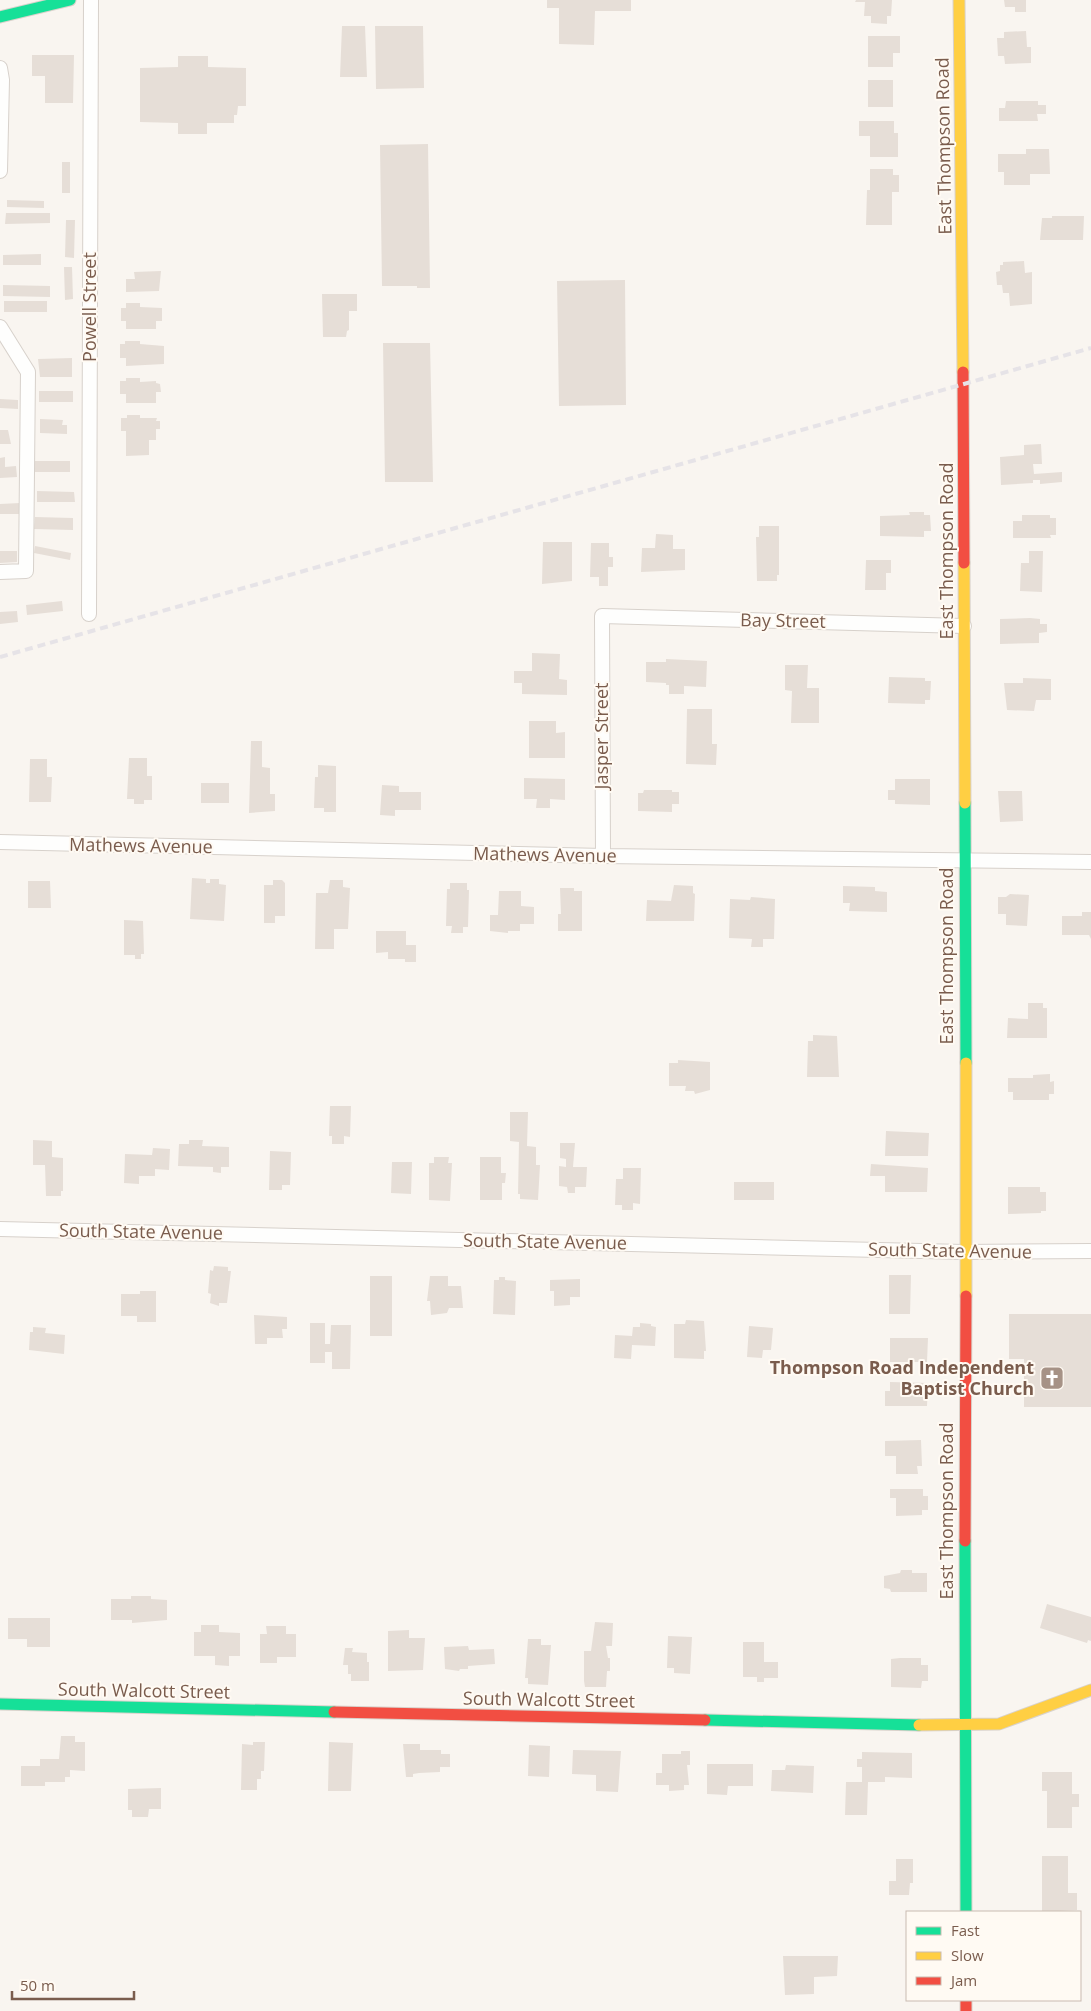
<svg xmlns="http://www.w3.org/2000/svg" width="1091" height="2011" font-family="'Open Sans',sans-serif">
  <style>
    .building { fill: #e6ded7 }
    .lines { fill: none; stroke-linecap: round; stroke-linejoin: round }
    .street-casing { stroke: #d7d1cb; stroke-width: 16 }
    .fast-casing { stroke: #d9d2cb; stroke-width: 13 }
    .slow-casing { stroke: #d9d2cb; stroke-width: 13 }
    .jam-casing { stroke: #d9d2cb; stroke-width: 13 }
    .street { stroke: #fefefd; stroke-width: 14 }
    .fast { stroke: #16e098; stroke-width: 11 }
    .slow { stroke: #ffcf43; stroke-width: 11 }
    .jam { stroke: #f24e42; stroke-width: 11 }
    .rail { stroke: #e6e3e7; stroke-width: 4; stroke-dasharray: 8 5; stroke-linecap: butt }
    .labels { text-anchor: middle; stroke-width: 4; stroke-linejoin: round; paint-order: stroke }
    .street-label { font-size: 18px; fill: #7a5c4d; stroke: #fffaf3 }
    .poi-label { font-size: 18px; font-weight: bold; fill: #7a5c4d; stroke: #fffaf3; text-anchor: end }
  </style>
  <rect width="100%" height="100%" fill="#f9f5f0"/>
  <!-- building -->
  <path class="building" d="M547,0h84v11h-36l-1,34 -35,-1v-36h-12z
    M856,0h36l-1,16h-4v8l-16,-1v-7h-7l1,-14h-10z
    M1004,0h22v12h-11v-5h-10z
    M342,26h23l2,51h-27z
    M375,26h48l1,62 -48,1z
    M1026,31l1,16h4v16l-26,1 -1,-8h-6l-1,-18h7v-6z
    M868,36h32v17h-7v14h-25z
    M32,55h42l-1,48h-28v-27h-13z
    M178,56h30v11l38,1v38h-8l-1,9h-3v8h-27v11h-29v-11l-38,-1v-54l38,-1z
    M868,80h25v27h-25z
    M1006,101h32v4h8v9h-9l1,7h-39v-13h6z
    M859,121h35v12h4v24h-28v-21h-11z
    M428,144l2,144h-13v-2h-35l-2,-141z
    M1026,149h23l1,25h-20v11h-26v-13h-6v-18h28z
    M62,162h8v31h-8z
    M870,169h23v6h6v17h-7v33h-26l1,-35h3z
    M7,200l37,1v7l-37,-1z
    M6,213h44v10l-45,1z
    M1052,216h32l-1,24h-43l2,-22h10z
    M66,220h9l-1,38 -9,-1z
    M41,254v11h-38v-10z
    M1024,261l1,12 7,-1v32l-22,2 -1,-13h-6l-1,-8h-5l-1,-13 4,-1v-6h3v-3z
    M64,267h8l1,32 -8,1z
    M161,271l-2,20 -33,1v-13h9l-1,-7z
    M625,280l1,125 -67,1 -2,-125z
    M3,285l47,1v11l-47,-1z
    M322,294h35v17h-8v19l-2,1 -1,6h-23z
    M4,301h43v11h-43z
    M126,303h14v4l22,1v13h-6v8h-30v-8h-5v-13h5z
    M125,341h15v3l24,2v18l-38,2v-8h-6v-14h5z
    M383,343h47l3,139h-48z
    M72,358v19h-32l-2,-18z
    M126,378h14v4l16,-1v2l4,1 1,8h-5v11h-30v-9h-6v-13h6z
    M39,391h34v11h-34z
    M0,399l18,1v9l-18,-1z
    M127,415h13v3h17l-1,3h4v8h-4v11h-7v15l-23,1v-25h-5v-13h6z
    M40,419l23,1 -1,5h5v9l-27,-1z
    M0,430h8l3,14h-11z
    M1041,444l1,20h-9l1,10 28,-2v10l-22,2v-4h-7v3l-32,2 -1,-28 24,-2v-10z
    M5,457v10l11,-1 1,11 -17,1v-20z
    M35,461h35v11h-35z
    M37,491l37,1 1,10h-38z
    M20,503v11h-20v-10z
    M909,512h15v3h6l1,16h-7v6l-44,-1v-20l30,-1z
    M1022,515h28v3h6v17h-6l1,3h-38v-17h9z
    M35,517l38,1v12l-39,-1z
    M759,526h20v49h-2v6h-20l-1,-44h3z
    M656,534l17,1v14h12v21l-44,2 1,-24h13z
    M543,542h29v39l-30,3z
    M591,543h18v14h4v10h-5v19h-9v-9h-9z
    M35,546l36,7 -1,7 -36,-7z
    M0,551h17v11l-17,1z
    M1029,551h14l-1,41 -22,-1 1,-28h8z
    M866,560h25v13h-5v17h-21z
    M62,601l1,10 -36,4 -1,-10z
    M17,611l1,11 -18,2v-12z
    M1030,618l10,1v5h7v8l-8,1v10l-39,1v-25z
    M532,653l28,1 -1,25 8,1v15l-45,-1v-11h-8v-12h18z
    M666,659l41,2 -1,26 -22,-1v8h-15v-9h-3v-2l-20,-1v-20h20z
    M785,665h23l-1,23h12v35h-28l1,-32 -7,-1z
    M889,677l36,1v3h6l-1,19h-5v4l-37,-1z
    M1023,678l28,1v21h-15l-2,11 -27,-1 -3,-27h19z
    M687,709h25v35h5l-1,21 -30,-1z
    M529,721h27v12l9,-1v26h-36z
    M251,741h11v26l8,1v26h5v17l-26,2z
    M129,758h18v18h5v24h-8v4h-10v-5h-7z
    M30,759h17v18h5l-1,25h-22z
    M318,765l18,1v46h-12v-4h-10l1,-31h3z
    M524,778l41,1v21l-15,-1v9h-14l1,-9h-13z
    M895,779h35v26l-35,-1v-4h-7v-10h7z
    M201,783h28v20h-28z
    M382,785l17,1v6h22v18h-26v6l-15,-1z
    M644,790h28v2h7v12h-7v8l-34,-1v-18h5z
    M998,791h24l1,30 -23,1z
    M192,878l14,1v4h4v-4h9v5l7,1 -2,36 -34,-2z
    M273,880h9l3,3v33h-10v7h-11v-38h9z
    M330,880h13v7l7,1 -2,41h-14v20h-19l1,-56h12z
    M28,881h22l1,27h-23z
    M450,883h17v7h2l-1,37h-5v6h-12l1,-7h-6l1,-37h3z
    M674,885l19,1v7l2,1 -1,27h-48l1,-21 24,1z
    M843,886l32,1v4l12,1v20l-38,-1 1,-8h-7z
    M560,888h14v3h8v40h-24v-17h3z
    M499,891h22v15l13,1v17h-14v7h-12v2l-18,-2v-16h8z
    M1010,894l19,1 -2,31 -21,-1v-11h-8v-17h8z
    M751,897l24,2 -1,40h-11v8h-12l1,-8 -23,-1 1,-39 20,1z
    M1082,912h9v27l-2,-4h-27v-19h20z
    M124,920l19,1 1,33h-3v5h-6v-4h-11z
    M376,931h30v14h10v17h-11v-3h-17v-7l-12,1z
    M1028,1003h15v5h4v30h-40l1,-20 20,1z
    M813,1035l24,1 2,41h-32l1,-36h5z
    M678,1060l32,2v28l-15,4 -1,-3h-9l1,-5h-17v-23h9z
    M1050,1074v8l4,-1v13h-5v6h-36v-8h-5v-14h25v-3z
    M330,1106h21l-1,31 -6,-1v8h-12v-8h-3z
    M510,1112h18l-1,34 9,1v18h4l-2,35 -18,-1v-5h-2l1,-52 -9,-1z
    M886,1131l43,2 -1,23h-43z
    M33,1140l19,1v16l11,1v33h-2v5h-15l-1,-31h-12z
    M189,1140h14l-1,6 27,1v20h-8v6l-8,-1v-5l-35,-1 1,-22h10z
    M560,1143h15l-2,24h14l-1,20h-11v6h-7l-1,-6 -8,-1v-20l7,1v-8l-6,-1z
    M153,1148l17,1 -1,21 -14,-1v7h-16v8l-15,-1 1,-29 27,1z
    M270,1151l21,1 -1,33h-8v5h-13z
    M434,1157h15l-1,6h4l-2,38 -21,-1v-37h5z
    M480,1157h21v16h5l-1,10h-3v17h-22z
    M392,1162h20l-1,32 -20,-1z
    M871,1164l57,4 -1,24h-42v-16h-15z
    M623,1168h18l-1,36 -7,-1v7h-11v-5h-7l1,-26h7z
    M734,1182h40v18h-40z
    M1008,1187h32v5h6v19h-5v2l-33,1z
    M214,1266l14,1v4h3l-4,32h-8v3l-9,-3 1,-9 -3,-1 2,-23 3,1z
    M889,1275h22l-1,39h-21z
    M370,1276h22v60h-22z
    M430,1276h18v10h13l2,22h-14l-2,5 -16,2 -1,-14h-3z
    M499,1277h6v3l11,1 -1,34 -22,-1 1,-34h5z
    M580,1279v18h-10v8l-16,1v-15h-4v-11z
    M140,1291h16v31h-19v-6h-16v-22h19z
    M1009,1314h82v93h-67v-48h-15z
    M254,1315l33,2v12h-5l1,9h-16v6h-12z
    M686,1320l18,1 2,30h-2v8l-30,-1v-34h11z
    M310,1323h15v21h5l1,-19h20l-1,44h-18v-17h-7v11h-15z
    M640,1323l11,1v2l5,1 -1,19 -23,-1 -1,14 -17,-1 1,-23 17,1 1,-9h7z
    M749,1326l24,2 -2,22h-8l-1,8 -15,-1z
    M33,1327l13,1 -1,5 20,2 -1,19 -35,-4 1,-18h3z
    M890,1338h38l-1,24h-37z
    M890,1382l38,1 -1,23h-42v-15h5z
    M921,1440l1,26h-5l1,8h-22v-18h-11v-15z
    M890,1489h33v7h5v14h-6v5l-26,1v-18h-6z
    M901,1570h11v3h15v19h-36l-1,-3 -6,-1v-12l16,-3z
    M131,1596h20v3l16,1v20l-35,3v-3h-21v-21h20z
    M1047,1604l44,13v24l-3,-1 -1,3 -47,-15z
    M8,1618h42v29h-23v-8h-19z
    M595,1622l18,1 -1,23h-6l2,12h2v13h-3l-1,16h-21l-1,-6v-30h7z
    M201,1625h18v7l21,1v23h-11v10l-14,-1v-9h-21v-24h7z
    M266,1626h20v8h10v23h-19v6h-17v-29h7z
    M409,1630v8h16l-2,32 -35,1v-40z
    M668,1636l24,1 -2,37 -16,-1v-5h-7z
    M528,1639h13v6h10l-3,40 -20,-1v-6h-3z
    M743,1642h21v20h14v16h-14v4h-7v-5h-14z
    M468,1646l1,4 25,-1 1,15 -27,2v3h-8l-1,2 -14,-2 -1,-22z
    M345,1648h8l-1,4 15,1v9h2v19h-18v-7h-3v-9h-5z
    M900,1658h21v7h7v16h-6l-1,7 -30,-1v-28z
    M61,1736h14v6h10v29l-15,-1v7h-5v5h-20v4h-24v-20h19v-7h19z
    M253,1742h12l-1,29h-3v8h-4v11h-16l1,-46 11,1z
    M329,1742l24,1 -2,48h-23z
    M403,1744h17v6h21v4h9v13h-10v5l-21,1 -6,1v3h-7z
    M529,1745l21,1 -1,31 -21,-1z
    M573,1750l48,1 -3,41 -22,-1v-16l-24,-1z
    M681,1751h9v14h-3l2,20h-5v5l-15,1v-6h-13v-12h6v-19h19z
    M862,1752l50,1v25l-27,-1v5h-17l-1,33h-22l1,-33h16v-15h-5v-8h5z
    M707,1764h46v22h-25l-1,9 -20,-1z
    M786,1765l28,1 -1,27 -42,-2 1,-21h13z
    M1042,1772h30v22h7v13h-7v21h-25v-37h-5z
    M161,1788v21h-12l-1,8h-16v-7h-4v-21z
    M1042,1856h26v37h9v17l-35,2z
    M896,1859h17v24h-3l-1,12h-20v-14h7z
    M783,1956h55l-1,20 -23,1v17l-29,1z"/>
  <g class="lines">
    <!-- street casing -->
    <g class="street-casing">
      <path id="street" d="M0,68l2,12 -2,91
        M0,327l28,45 -2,199 -26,1
        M89,614l2,-614
        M0,842l603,14 488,6
        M603,856l-1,-240 362,10
        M0,1229l964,23 127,-1"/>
    </g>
    <!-- fast casing -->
    <g class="fast-casing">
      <path id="fast" d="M0,17l70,-17
        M965,803l1,260
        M965,1541l1,371
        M0,1704l334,8
        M705,1720l214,5"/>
    </g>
    <!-- slow casing -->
    <g class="slow-casing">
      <path id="slow" d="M959,0l4,372
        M964,563l1,240
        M966,1296v-233
        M919,1725l80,-1 92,-34"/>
    </g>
    <!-- jam casing -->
    <g class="jam-casing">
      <path id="jam" d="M963,372l1,191
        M965,1541l1,-245
        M334,1712l371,8
        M966,2000v11"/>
    </g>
    <!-- street -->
    <use href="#street" class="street"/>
    <!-- fast -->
    <use href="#fast" class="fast"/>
    <!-- slow -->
    <use href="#slow" class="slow"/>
    <!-- jam -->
    <use href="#jam" class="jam"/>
    <!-- rail -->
    <path class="rail" d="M0,657l1091,-309"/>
  </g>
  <!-- icons -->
  <defs>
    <g id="church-square" transform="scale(1.25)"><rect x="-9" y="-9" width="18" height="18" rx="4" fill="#a69286" stroke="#fffaf3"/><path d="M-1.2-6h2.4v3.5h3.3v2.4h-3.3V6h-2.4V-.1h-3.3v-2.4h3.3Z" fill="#fff"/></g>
  </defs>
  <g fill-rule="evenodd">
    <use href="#church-square" x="1052" y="1378"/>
  </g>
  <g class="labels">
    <!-- street labels -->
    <g class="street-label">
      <text transform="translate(944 146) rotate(-91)" y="6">East Thompson Road</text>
      <text transform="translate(90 307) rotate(-90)" y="6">Powell Street</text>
      <text transform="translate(947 551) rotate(-90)" y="6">East Thompson Road</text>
      <text transform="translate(783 621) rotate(1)" y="6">Bay Street</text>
      <text transform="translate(602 736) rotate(-90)" y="6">Jasper Street</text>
      <text transform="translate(141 846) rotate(1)" y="6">Mathews Avenue</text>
      <text transform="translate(545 855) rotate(1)" y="6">Mathews Avenue</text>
      <text transform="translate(947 956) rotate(-90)" y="6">East Thompson Road</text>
      <text transform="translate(141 1232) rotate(1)" y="6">South State Avenue</text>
      <text transform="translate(545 1242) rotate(1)" y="6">South State Avenue</text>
      <text transform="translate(950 1251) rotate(1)" y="6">South State Avenue</text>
      <text transform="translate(947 1511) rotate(-90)" y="6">East Thompson Road</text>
      <text transform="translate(144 1691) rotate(1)" y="6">South Walcott Street</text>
      <text transform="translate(549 1700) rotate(1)" y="6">South Walcott Street</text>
    </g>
    <!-- poi labels -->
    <g class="poi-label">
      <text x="1034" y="1374">Thompson Road Independent<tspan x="1034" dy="21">Baptist Church</tspan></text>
    </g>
  </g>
  <!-- legend -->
  <rect x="906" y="1911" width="175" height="90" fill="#fffaf3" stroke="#cabbb1"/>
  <rect x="916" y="1927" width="25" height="8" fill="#16e098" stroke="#cabbb1"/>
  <text x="951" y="1936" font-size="15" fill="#7a5c4d">Fast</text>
  <rect x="916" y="1952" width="25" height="8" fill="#ffcf43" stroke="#cabbb1"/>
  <text x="951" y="1961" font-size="15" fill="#7a5c4d">Slow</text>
  <rect x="916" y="1977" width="25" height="8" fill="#f24e42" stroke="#cabbb1"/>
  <text x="951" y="1986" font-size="15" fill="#7a5c4d">Jam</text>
  <!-- scale -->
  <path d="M12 1991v8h122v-8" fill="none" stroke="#7a5c4d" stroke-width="2.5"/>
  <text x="20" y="1991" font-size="15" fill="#7a5c4d" stroke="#fffaf3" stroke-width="4" paint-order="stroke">50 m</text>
</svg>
